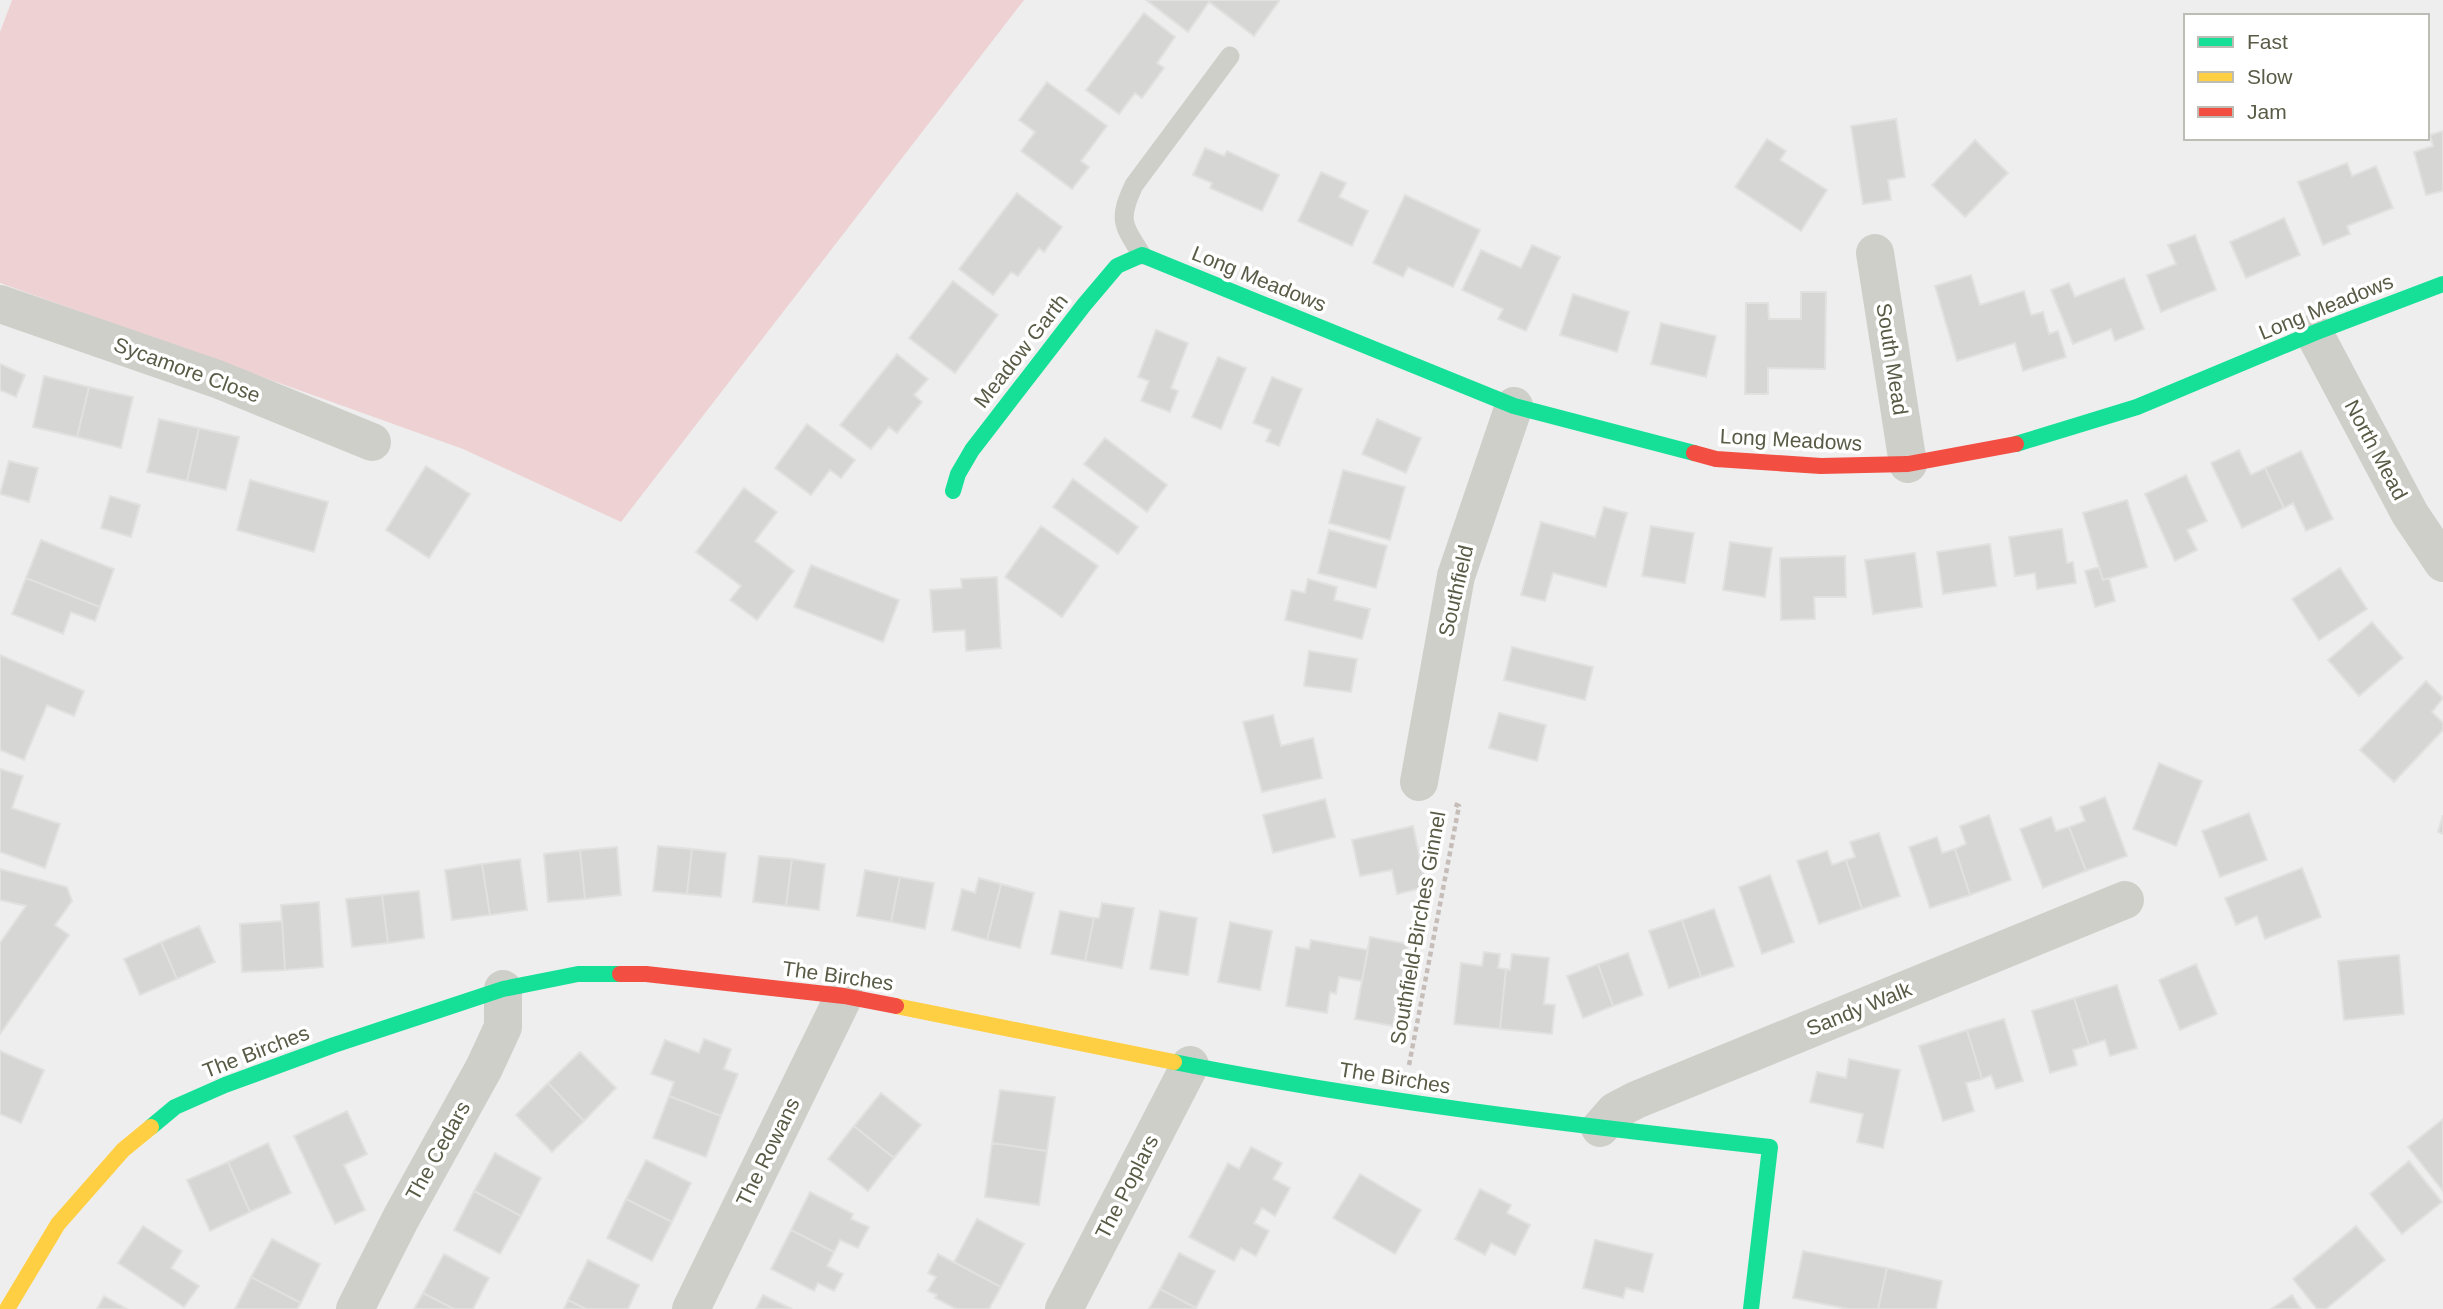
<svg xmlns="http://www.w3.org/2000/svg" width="2443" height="1309" font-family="Arial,sans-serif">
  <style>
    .green { fill: #eed2d3 }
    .building { fill: #d6d7d5; stroke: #e1e1e0; stroke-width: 2 }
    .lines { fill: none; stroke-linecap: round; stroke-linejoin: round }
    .path { stroke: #c6bdb9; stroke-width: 4.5; stroke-dasharray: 5 3.5; stroke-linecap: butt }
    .lane { stroke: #cfcfca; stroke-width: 19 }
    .street { stroke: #cfcfca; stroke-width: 38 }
    .fast { stroke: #16e098; stroke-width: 16 }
    .slow { stroke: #ffcf43; stroke-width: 16 }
    .jam { stroke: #f24e42; stroke-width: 16 }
    .labels { text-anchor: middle; stroke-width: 7; stroke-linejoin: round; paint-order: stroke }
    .street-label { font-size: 21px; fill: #595b46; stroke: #fff }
  </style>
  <rect width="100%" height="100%" fill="#eeeeef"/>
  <!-- green -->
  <path class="green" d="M12,0h1012l-403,522 -158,-73 -463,-166v-251z"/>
  <!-- building -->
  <path class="building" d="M1146,0h132l1,1 -25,35 -45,-34 -21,30z
    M1144,13l31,24 -18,26 7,5 -22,30 -7,-5 -16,21 -33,-24z
    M1047,82l60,44 -26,35 8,6 -17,22 -51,-38 14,-19 -16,-12z
    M1896,119l9,58 -17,3 3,20 -28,4 -12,-78z
    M2443,131v60l-17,4 -12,-43 19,-6 -3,-11z
    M1767,139l19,12 -6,9 47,30 -26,41 -66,-44z
    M1975,140l33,33 -43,44 -33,-32z
    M1205,148l19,8 3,-5 52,24 -17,36 -52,-23 2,-5 -19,-8z
    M2347,163l5,13 24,-10 17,42 -46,18 3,8 -27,11 -25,-63z
    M1321,172l25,11 -7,14 29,14 -16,35 -54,-25z
    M1017,193l45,34 -18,25 -5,-4 -21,28 -7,-4 -18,23 -34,-26z
    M1405,195l75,35 -27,57 -45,-20 -5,10 -30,-14z
    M2284,218l16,37 -54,23 -16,-36z
    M2195,235l21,55 -55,22 -14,-37 29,-11 -8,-19z
    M1532,245l28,12 -34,74 -28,-12 5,-10 -41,-19 19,-40 40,18z
    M1971,275l9,30 44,-14 7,24 12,-3 6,22 9,-3 8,26 -43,14 -8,-28 -58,18 -22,-75z
    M2124,278l20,51 -29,12 -4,-12 -38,15 -22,-54 18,-7 6,14z
    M953,281l45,34 -43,58 -46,-35z
    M1801,292h25l-1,77 -57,-1v26h-23l1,-91h22l1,16h32z
    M1573,294l56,18 -12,40 -57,-17z
    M1661,323l55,13 -10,41 -55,-13z
    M1156,330l32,13 -17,45 7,3 -8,21 -29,-11 8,-20 -11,-4z
    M897,354l31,25 -14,16 8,7 -25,31 -8,-6 -18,22 -31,-24z
    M1218,357l28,11 -25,61 -29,-12z
    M0,364l25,11 -9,22 -16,-7z
    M44,376l45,11 -12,50 -44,-10z
    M1272,377l30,12 -23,57 -13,-5 5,-11 -18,-7z
    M89,387l44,10 -12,51 -44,-11z
    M159,419l40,9 -12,53 -40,-9z
    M1377,419l44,19 -15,35 -44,-19z
    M807,424l48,36 -14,18 -11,-8 -19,25 -36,-27z
    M199,428l40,9 -13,53 -39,-9z
    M1105,438l62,47 -20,27 -63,-48z
    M2239,450l12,25 14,-7 19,40 -42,20 -31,-65z
    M2301,451l32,68 -27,12 -13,-28 -9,5 -19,-40z
    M9,461l29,7 -9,34 -29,-8z
    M426,466l44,28 -41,64 -43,-28z
    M1343,470l62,17 -15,53 -61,-17z
    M2186,475l21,46 -20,9 10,20 -22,11 -30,-67z
    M1073,479l65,48 -20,27 -65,-47z
    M250,480l78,22 -14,50 -77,-22z
    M744,488l33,24 -22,29 39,30 -37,49 -27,-20 11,-14 -45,-34z
    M110,496l30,9 -9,32 -30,-9z
    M2127,500l20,67 -44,13 -20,-67z
    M1604,507l23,6 -21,74 -53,-14 -8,28 -24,-6 20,-73 54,15z
    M1041,526l57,40 -36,51 -57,-40z
    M1651,526l43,7 -9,50 -43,-7z
    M2062,529l5,34 6,-1 3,21 -39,6 -2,-16 -20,3 -6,-39z
    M1329,530l58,16 -11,42 -58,-15z
    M41,540l73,29 -14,38 -74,-29z
    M1730,542l42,6 -7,49 -42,-7z
    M1990,544l6,42 -53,8 -6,-42z
    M1915,553l7,54 -49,7 -8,-54z
    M1845,556l1,41h-32l1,22 -34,1 -1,-62z
    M811,565l88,35 -16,42 -89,-35z
    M2099,567l4,13 6,-2 6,23 -20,6 -10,-36z
    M2340,568l27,41 -48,31 -27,-41z
    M997,577l4,71 -35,3 -1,-21 -32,2 -3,-42 32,-2 -1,-9z
    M26,578l74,29 -5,14 -24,-9 -8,22 -51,-20z
    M1308,579l29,8 -3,13 36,9 -8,30 -77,-19 7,-30 13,3z
    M2372,622l31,36 -44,38 -31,-36z
    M1512,647l81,20 -8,33 -81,-20z
    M1309,651l48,8 -6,33 -47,-6z
    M0,655l84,36 -10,25 -27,-11 -23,55 -24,-10z
    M2426,681l17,17 -11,14 11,11v7l-49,52 -34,-32z
    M1499,713l47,12 -9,36 -48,-13z
    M1273,715l8,31 32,-8 9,40 -60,14 -19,-70z
    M2159,763l43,18 -26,65 -43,-17z
    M0,769l23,7 -11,32 48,16 -15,44 -45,-16z
    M2105,797l22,59 -41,15 -17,-44 16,-6 -5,-14z
    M1325,799l10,38 -62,16 -10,-38z
    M2249,813l18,47 -47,17 -18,-46z
    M1989,815l22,65 -41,15 -15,-46 11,-5 -6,-18z
    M2443,815v19l-5,-2z
    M2051,817l5,14 13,-4 17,44 -43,17 -23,-59z
    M1413,826l13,61 -29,7 -5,-24 -32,6 -8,-36z
    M1879,833l21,63 -38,13 -16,-49 9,-3 -5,-15z
    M1937,837l5,16 13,-4 15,46 -40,13 -21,-61z
    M658,846l34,3 -5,45 -34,-3z
    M617,847l4,48 -36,4 -5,-49z
    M692,849l34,4 -5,44 -34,-3z
    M580,850l5,49 -37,3 -4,-48z
    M1827,851l5,14 14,-5 16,49 -43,15 -22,-63z
    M759,856l33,3 -6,47 -33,-4z
    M520,859l7,51 -37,5 -8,-51z
    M792,859l33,5 -6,46 -33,-4z
    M482,864l8,51 -38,5 -7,-50z
    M2302,868l19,49 -56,22 -8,-23 -21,9 -11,-27z
    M0,869l67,18 5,14 -17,24 14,10 -69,99v-91l26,-37 -26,-6z
    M865,870l35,7 -9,45 -34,-6z
    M1770,875l24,67 -32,12 -23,-67z
    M900,877l34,6 -9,46 -34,-7z
    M979,878l22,6 -14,56 -35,-10 10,-41 13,4z
    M1001,884l33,9 -14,55 -33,-8z
    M419,891l5,47 -36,5 -6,-48z
    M382,895l6,48 -36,4 -6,-48z
    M319,902l4,65 -38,3 -4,-65z
    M1102,903l32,5 -12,60 -37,-7 9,-43h5z
    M1714,909l20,57 -33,11 -19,-57z
    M1060,911l34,7 -9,43 -34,-7z
    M1160,911l37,7 -9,57 -38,-6z
    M1682,920l19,57 -32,11 -20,-57z
    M282,921l3,49 -43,2 -2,-48z
    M1230,922l42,9 -12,59 -42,-8z
    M199,926l16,36 -38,17 -16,-37z
    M1370,937l38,7 -15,82 -38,-7z
    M1311,940l57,10 -6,31 -23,-4 -3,17 -6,-2 -3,21 -41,-7 10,-59 13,2z
    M161,942l16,37 -37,16 -16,-36z
    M1484,952l16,2 -2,14 8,1 -6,60 -46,-5 7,-61 21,3z
    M1628,953l15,42 -30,11 -15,-42z
    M1512,954l37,4 -5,46 11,1 -3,29 -52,-5 6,-60 4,1z
    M2399,955l5,59 -60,6 -6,-59z
    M1598,964l15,42 -30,12 -16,-42z
    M2196,964l21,50 -37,16 -21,-50z
    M2117,985l20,63 -27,8 -5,-16 -16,5 -15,-47z
    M2074,998l15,47 -16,5 4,15 -27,8 -18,-62z
    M2004,1019l19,62 -27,8 -5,-14 -9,4 -15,-49z
    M1967,1030l15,49 -16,4 8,28 -31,10 -24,-75z
    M704,1039l27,10 -7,20 14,5 -17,42 -52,-20 5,-14 -23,-8 14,-34 34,13z
    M0,1051l44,19 -23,53 -21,-9z
    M580,1052l36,36 -32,33 -36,-38z
    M1849,1059l51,11 -17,78 -26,-6 6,-28 -53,-12 7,-30 29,6z
    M548,1083l36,38 -32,31 -36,-37z
    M1000,1090l55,7 -8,54 -55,-8z
    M881,1093l40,32 -27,33 -40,-32z
    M669,1096l52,20 -15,41 -53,-19z
    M347,1111l20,43 -23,11 21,45 -30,14 -41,-88z
    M2443,1119v72l-35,-44z
    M854,1126l40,32 -26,33 -40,-32z
    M268,1143l23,50 -41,19 -22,-50z
    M992,1143l55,8 -8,54 -54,-8z
    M1251,1147l31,16 -9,16 17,9 -15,28 -13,-8 -8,15 15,8 -13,25 -15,-8 -7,13 -45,-24 39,-74 11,6z
    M495,1153l46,25 -20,38 -47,-25z
    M646,1160l45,23 -19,39 -46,-23z
    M2409,1161l33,41 -40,32 -32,-40z
    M228,1162l22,50 -40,19 -23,-51z
    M1360,1174l61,36 -26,44 -62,-36z
    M1480,1189l31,16 -4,8 23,12 -15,30 -24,-12 -6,12 -30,-16z
    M474,1191l47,25 -21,38 -46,-24z
    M810,1192l43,22 -2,5 18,8 -11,21 -18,-8 -6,12 -43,-22z
    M626,1199l46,23 -20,39 -45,-23z
    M977,1219l47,25 -23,43 -47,-25z
    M143,1226l39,25 -11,17 28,18 -15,21 -66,-44z
    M2356,1226l29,34 -59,49h-9l-24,-30z
    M791,1230l43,22 -7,14 16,8 -9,17 -16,-8 -4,8 -43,-22z
    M272,1239l48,25 -19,39 -50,-26z
    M1595,1240l58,14 -10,38 -17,-4 -3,10 -40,-10z
    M1803,1251l84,17 -9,41h-30l-55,-11z
    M1179,1253l36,18 -19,37 -36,-19z
    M444,1254l45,24 -16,31h-19l-31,-16z
    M938,1254l63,33 -12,22h-33l-21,-11 2,-3 -9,-4 8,-14 -8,-4z
    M588,1260l51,25 -11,24h-42l-18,-9z
    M1887,1268l55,13 -6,28h-58z
    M251,1277l50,26 -4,6h-62z
    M1160,1289l36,19v1h-47z
    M423,1293l31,16h-40z
    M763,1295l29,14h-36z
    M2292,1295l9,14h-30z
    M104,1296l23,13h-30z
    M568,1300l18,9h-22z"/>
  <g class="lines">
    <!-- path -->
    <path class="path" d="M1409,1065l50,-259 -7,-3"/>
    <!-- lane -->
    <path class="lane" d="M1142,255c-20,-31 -24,-36 -8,-70l96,-129"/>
    <!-- street -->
    <path class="street" d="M1875,253l33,211
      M0,304l217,75 155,63
      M2314,333l96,181 33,49
      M1419,782l37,-206 58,-170
      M1600,1128l15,-17 21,-11 489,-200
      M355,1309l46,-91 83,-150 19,-41v-38
      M691,1309l153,-313
      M1064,1309l126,-244"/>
    <!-- fast -->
    <path class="fast" d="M2016,444l121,-37 177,-74 129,-49
      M953,491l5,-17 14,-24 112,-145 33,-39 25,-11 372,151 180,47
      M1174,1062c197,39 397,63 596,85l-19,162
      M151,1127l24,-20 50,-22 109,-40 169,-56 75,-15h42"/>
    <!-- slow -->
    <path class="slow" d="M896,1006l278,56
      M7,1309l51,-85 65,-74 28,-23"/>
    <!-- jam -->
    <path class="jam" d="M1694,453l22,6 105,7 87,-2 108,-20
      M620,974h26l198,22 52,10"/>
  </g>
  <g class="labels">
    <!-- street labels -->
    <g class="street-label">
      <text transform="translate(1259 279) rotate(22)" y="7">Long Meadows</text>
      <text transform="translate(2326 307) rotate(-22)" y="7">Long Meadows</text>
      <text transform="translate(1021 351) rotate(-52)" y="7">Meadow Garth</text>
      <text transform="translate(1892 359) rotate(81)" y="7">South Mead</text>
      <text transform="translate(187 370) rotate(20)" y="7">Sycamore Close</text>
      <text transform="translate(1791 440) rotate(3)" y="7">Long Meadows</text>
      <text transform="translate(2376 450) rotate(62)" y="7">North Mead</text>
      <text transform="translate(1456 591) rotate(-77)" y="7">Southfield</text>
      <text transform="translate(1418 928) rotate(-80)" y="7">Southfield-Birches Ginnel</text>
      <text transform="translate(838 976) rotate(8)" y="7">The Birches</text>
      <text transform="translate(1859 1009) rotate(-22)" y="7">Sandy Walk</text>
      <text transform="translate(256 1052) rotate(-21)" y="7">The Birches</text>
      <text transform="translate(1395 1078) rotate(9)" y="7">The Birches</text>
      <text transform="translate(438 1151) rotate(-61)" y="7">The Cedars</text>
      <text transform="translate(768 1152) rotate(-64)" y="7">The Rowans</text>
      <text transform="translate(1127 1187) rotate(-63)" y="7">The Poplars</text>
    </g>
  </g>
  <!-- legend -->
  <rect x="2184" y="14" width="245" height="126" fill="#ffffff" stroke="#bdbdb5" stroke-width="2"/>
  <rect x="2198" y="37" width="35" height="10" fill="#16e098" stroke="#bdbdb5" stroke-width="2"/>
  <text x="2247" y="49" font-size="21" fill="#595b46">Fast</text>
  <rect x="2198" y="72" width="35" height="10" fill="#ffcf43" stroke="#bdbdb5" stroke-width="2"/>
  <text x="2247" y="84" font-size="21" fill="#595b46">Slow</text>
  <rect x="2198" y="107" width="35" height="10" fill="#f24e42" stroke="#bdbdb5" stroke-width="2"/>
  <text x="2247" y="119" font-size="21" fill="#595b46">Jam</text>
</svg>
